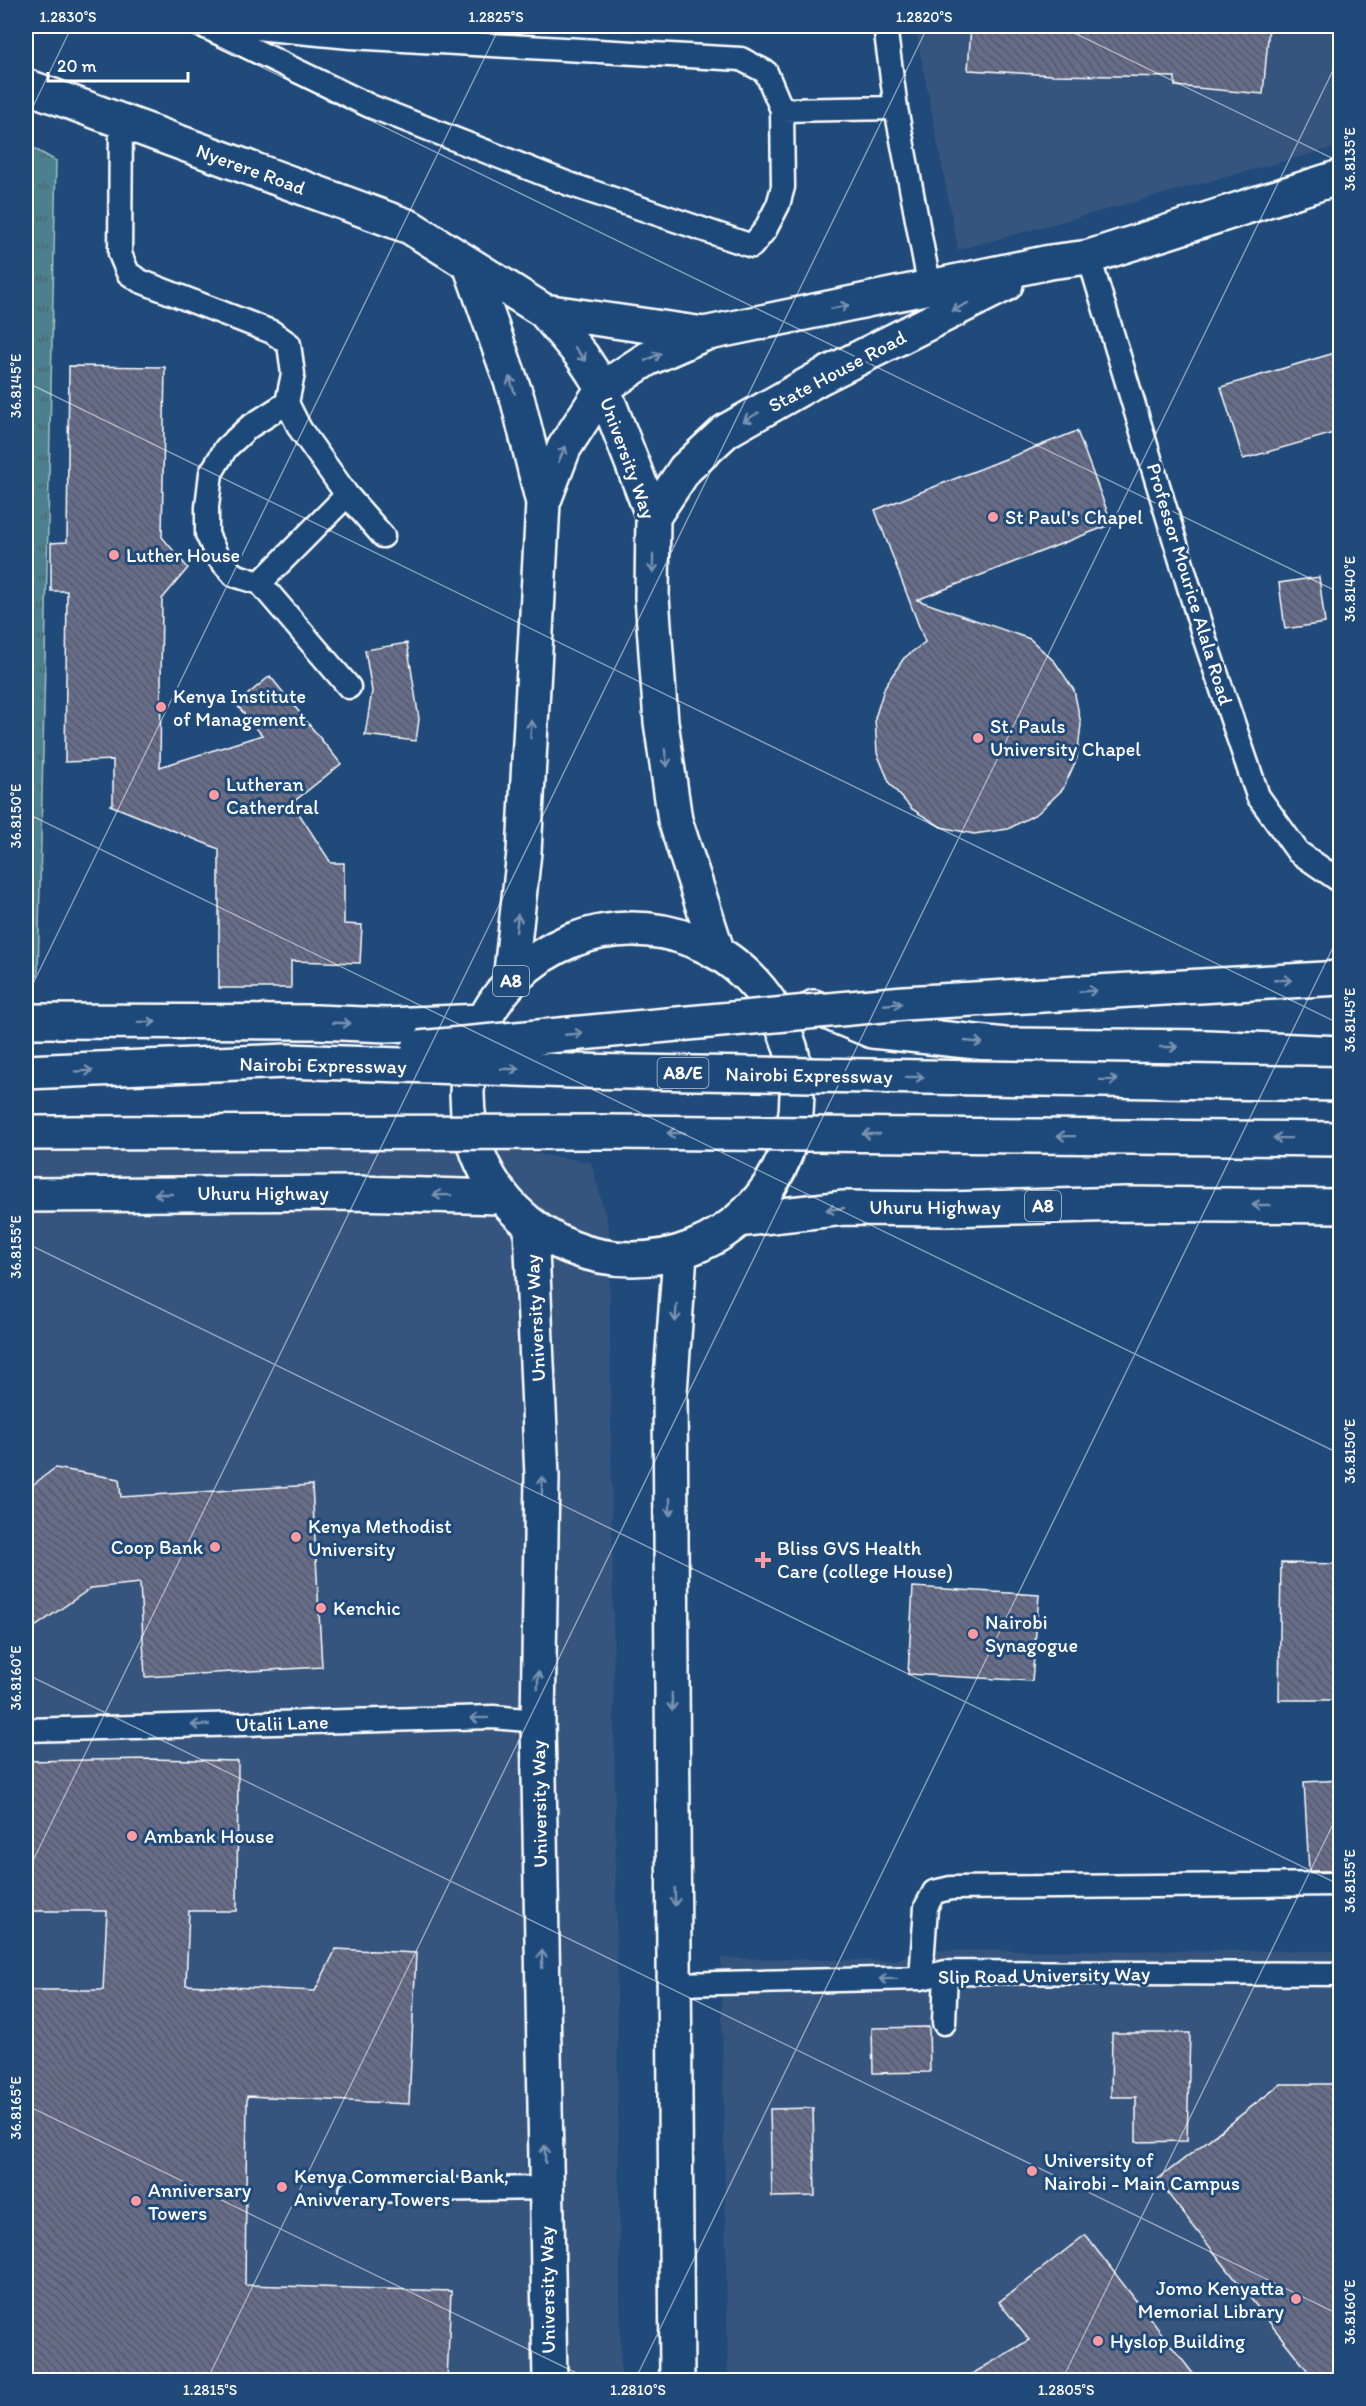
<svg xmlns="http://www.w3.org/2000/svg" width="1366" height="2406" font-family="Itim,sans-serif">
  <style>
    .built { fill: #34547f }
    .grass { fill: url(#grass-tufts); stroke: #a5c0c6; stroke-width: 1.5 }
    .building { fill: url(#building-back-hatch); stroke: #fff; stroke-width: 1.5 }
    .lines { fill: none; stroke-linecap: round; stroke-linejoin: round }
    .lane-casing { stroke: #fff; stroke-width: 27 }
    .secondary-casing { stroke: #fff; stroke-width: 38 }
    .highway-casing { stroke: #fff; stroke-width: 38 }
    .lane { stroke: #1f4a7a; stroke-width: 22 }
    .secondary { stroke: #1f4a7a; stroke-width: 33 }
    .highway { stroke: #1f4a7a; stroke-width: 33 }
    .highway-bridge-casing { stroke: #fff; stroke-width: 38; stroke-linecap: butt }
    .highway-bridge { stroke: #1f4a7a; stroke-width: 33 }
    .oneway { stroke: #7992af }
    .ticks { fill: none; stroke: #fff; stroke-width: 1.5; stroke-opacity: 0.45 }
    .poi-dot { fill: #ff9aa2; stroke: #1f4a7a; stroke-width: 2 }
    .labels { text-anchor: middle; stroke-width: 6; stroke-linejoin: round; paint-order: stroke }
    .shield { fill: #1f4a7a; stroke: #bcc9d7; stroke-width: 1.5 }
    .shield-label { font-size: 18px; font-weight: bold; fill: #fff }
    .street-label { font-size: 20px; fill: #fff; stroke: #1f4a7a }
    .poi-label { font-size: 20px; fill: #fff; stroke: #1f4a7a; text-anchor: start }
    .neatline { fill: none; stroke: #fff; stroke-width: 2 }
    .ticks-label { font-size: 15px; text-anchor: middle; fill: #fff }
  </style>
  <defs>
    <pattern id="grass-tufts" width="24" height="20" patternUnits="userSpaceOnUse" patternTransform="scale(1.5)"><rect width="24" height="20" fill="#4b808e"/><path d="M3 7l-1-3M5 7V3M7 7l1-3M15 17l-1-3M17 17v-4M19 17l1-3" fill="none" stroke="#4c666d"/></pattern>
    <pattern id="building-back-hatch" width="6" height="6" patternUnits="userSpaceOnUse" patternTransform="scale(1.5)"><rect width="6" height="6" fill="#666d8a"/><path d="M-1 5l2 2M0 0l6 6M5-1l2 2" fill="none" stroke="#565965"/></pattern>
  </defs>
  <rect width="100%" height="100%" fill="#1f4a7a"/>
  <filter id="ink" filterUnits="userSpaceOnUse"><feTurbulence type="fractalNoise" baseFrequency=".0167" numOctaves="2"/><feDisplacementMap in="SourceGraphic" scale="12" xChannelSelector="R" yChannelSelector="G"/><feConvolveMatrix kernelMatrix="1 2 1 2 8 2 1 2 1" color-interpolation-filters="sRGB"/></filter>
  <g filter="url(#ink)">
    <!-- built -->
    <path class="built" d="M915,26h425v120l-382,104z
      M310,1119l281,43 18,66 12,1152h-595v-1240z
      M911,1950l429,1v429h-612l-7,-422 173,3 11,-5z"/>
    <!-- grass -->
    <path class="grass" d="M26,144l30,17 -18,815h-12z"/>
    <!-- building -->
    <path class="building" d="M971,26h298l-6,68 -88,-8v-9l-122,-2 -85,-5z
      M1341,351v80l-98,28 -22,-72z
      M69,366l96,1 -3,170 26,31 -26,31 -2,168 102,-32 -26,-31 34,-28 71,88 -49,39 39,60h13v61l18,1 -2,38 -69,-2v27h-72v-139l-109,-44 3,-2v-43l-48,2 2,-171h-16v-48l16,-1z
      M1077,431l35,93 -195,76 113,39 25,23 19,28 7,34 -4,34 -14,31 -25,24 -30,16 -34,5 -33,-7 -29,-18 -22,-25 -13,-31 -2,-35 10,-32 19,-28 21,-16 -50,-132z
      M1319,577l6,46 -40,6 -6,-46z
      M407,643l12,76 -3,22 -51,-6 7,-44 -7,-41z
      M55,1468l64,11 2,18 191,-12 10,182 -177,10 -5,-94 -49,5 -65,45v-143z
      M1281,1563l60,1v136h-62z
      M913,1587l126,8 -7,86 -124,-7z
      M151,1759l87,2 -1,150h-48l-3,74 129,6 21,-42 80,4 -7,151 -162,-8 -2,189 206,6 -4,89h-421v-390h77l4,-79h-81v-150z
      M1341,1780v91h-32l-5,-89z
      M929,2027l1,45 -57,1 -1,-45z
      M1112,2033h78l-3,108 -51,1v-45h-25z
      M1281,2084h60v296h-26l-158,-200z
      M813,2108l2,88 -43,1 -2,-88z
      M1085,2235l113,145h-236l67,-40 -30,-38z"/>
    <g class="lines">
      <!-- lane casing -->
      <g class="lane-casing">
        <path id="lane" d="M204,26l166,80 199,78 183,62 13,-16 13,-25 5,-18 -1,-77 -16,-38 -25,-13 -391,-22 -116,-11
          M885,26l11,82 34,181
          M782,110l114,-2
          M121,121l-1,133 8,19 12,8 132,51 17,12 4,30 -6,29 13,26 47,66 36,41
          M1089,257l116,383 53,156 40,56 42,29
          M287,403l-38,24 -23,21 -15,25 -4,34v27l10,22 17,19 26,8 89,104
          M260,583l87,-88
          M26,1730l467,-13 45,4
          M921,1978l5,-71 8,-15 17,-4 389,-4
          M676,1984l245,-6 25,-6 394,2
          M944,2023l2,-51
          M351,2191l194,-3"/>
      </g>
      <!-- secondary casing -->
      <g class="secondary-casing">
        <path id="secondary" d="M26,86l384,141 134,84 38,45 21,32 50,129 -1,80 9,125 14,98 42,130
          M470,265l48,136 25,102
          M544,311l160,23
          M653,517l32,-48 41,-38 95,-54 185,-93
          M510,981l14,-129 19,-349 21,-55 39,-60 44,-29 57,-25 346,-72 39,-5 251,-80"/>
      </g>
      <!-- highway casing -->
      <g class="highway-casing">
        <path id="highway" d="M467 1094a165 165 0 1 1 330 0a165 165 0 1 1-330 0Z
          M814,1007l58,24 133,14 203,2 132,6
          M26,1021l290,1 71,3 96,-4
          M26,1195l329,-2 145,4
          M746,1219l98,-11 105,1 177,-5 214,2
          M531,1228l11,248 -4,245 12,659
          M677,2380l-7,-988 10,-138"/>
      </g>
      <!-- lane -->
      <use href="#lane" class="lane"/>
      <!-- secondary -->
      <use href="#secondary" class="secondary"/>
      <!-- highway -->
      <use href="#highway" class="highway"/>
      <!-- highway-bridge casing -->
      <g class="highway-bridge-casing">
        <path id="highway-bridge" d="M419,1048l485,-45 436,-25
          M26,1072l260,-11 286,10 768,13
          M26,1133l584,-1 730,7"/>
      </g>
      <!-- highway-bridge -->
      <use href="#highway-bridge" class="highway-bridge"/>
    </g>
    <!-- one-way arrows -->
    <defs><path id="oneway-shaft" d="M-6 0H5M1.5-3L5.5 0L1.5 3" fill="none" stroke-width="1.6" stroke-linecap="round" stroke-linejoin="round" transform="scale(1.5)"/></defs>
    <g class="oneway">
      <use href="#oneway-shaft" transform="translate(840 307) rotate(-11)"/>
      <use href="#oneway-shaft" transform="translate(960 307) rotate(153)"/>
      <use href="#oneway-shaft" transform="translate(580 354) rotate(52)"/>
      <use href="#oneway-shaft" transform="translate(653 357) rotate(-26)"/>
      <use href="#oneway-shaft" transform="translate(512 385) rotate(-108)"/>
      <use href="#oneway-shaft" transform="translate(751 417) rotate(150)"/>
      <use href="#oneway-shaft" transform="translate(562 454) rotate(-66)"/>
      <use href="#oneway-shaft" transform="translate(653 564) rotate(90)"/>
      <use href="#oneway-shaft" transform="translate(531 729) rotate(-87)"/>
      <use href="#oneway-shaft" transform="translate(666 758) rotate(82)"/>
      <use href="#oneway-shaft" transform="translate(517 923) rotate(-84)"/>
      <use href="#oneway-shaft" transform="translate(1283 980) rotate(-2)"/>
      <use href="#oneway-shaft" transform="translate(1088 991) rotate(-4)"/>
      <use href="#oneway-shaft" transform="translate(893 1004) rotate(-5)"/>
      <use href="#oneway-shaft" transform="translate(147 1022)"/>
      <use href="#oneway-shaft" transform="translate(342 1023) rotate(2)"/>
      <use href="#oneway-shaft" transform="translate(574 1034) rotate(-5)"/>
      <use href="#oneway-shaft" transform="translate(974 1042) rotate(6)"/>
      <use href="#oneway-shaft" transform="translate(1169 1047)"/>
      <use href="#oneway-shaft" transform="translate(510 1069) rotate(2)"/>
      <use href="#oneway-shaft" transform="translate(84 1071) rotate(-3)"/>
      <use href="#oneway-shaft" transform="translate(915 1077) rotate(1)"/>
      <use href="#oneway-shaft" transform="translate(1109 1080) rotate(1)"/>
      <use href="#oneway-shaft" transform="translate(676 1133) rotate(-180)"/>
      <use href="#oneway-shaft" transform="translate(871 1134) rotate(-180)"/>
      <use href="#oneway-shaft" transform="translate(1066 1136) rotate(-179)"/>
      <use href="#oneway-shaft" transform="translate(1282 1138) rotate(-179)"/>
      <use href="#oneway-shaft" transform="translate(163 1194) rotate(180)"/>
      <use href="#oneway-shaft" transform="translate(442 1195) rotate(-179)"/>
      <use href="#oneway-shaft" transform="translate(1261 1205) rotate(-180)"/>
      <use href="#oneway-shaft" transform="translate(835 1209) rotate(174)"/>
      <use href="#oneway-shaft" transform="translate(676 1313) rotate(94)"/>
      <use href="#oneway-shaft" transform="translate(542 1485) rotate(-89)"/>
      <use href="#oneway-shaft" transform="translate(670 1507) rotate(90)"/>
      <use href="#oneway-shaft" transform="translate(538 1680) rotate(-89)"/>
      <use href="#oneway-shaft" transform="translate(672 1702) rotate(89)"/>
      <use href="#oneway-shaft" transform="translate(479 1718) rotate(179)"/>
      <use href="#oneway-shaft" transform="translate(200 1725) rotate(178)"/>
      <use href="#oneway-shaft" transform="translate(675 1897) rotate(89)"/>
      <use href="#oneway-shaft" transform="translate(542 1959) rotate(-91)"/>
      <use href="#oneway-shaft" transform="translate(888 1979) rotate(179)"/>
      <use href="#oneway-shaft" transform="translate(545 2154) rotate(-91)"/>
    </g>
  </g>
  <!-- ticks -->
  <path class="ticks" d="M177,26l1163,567M1060,26l280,136M26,121l46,-95M26,382l1314,642M26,813l1314,641M26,998l474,-972M26,1243l1314,642M26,1674l1314,641M26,1875l902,-1849M26,2105l565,275M207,2380l1133,-2324M635,2380l705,-1447M1062,2380l278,-570"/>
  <!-- markers -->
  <g class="poi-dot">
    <circle cx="993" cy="517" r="6"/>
    <circle cx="114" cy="555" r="6"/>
    <circle cx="161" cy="707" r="6"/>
    <circle cx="978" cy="738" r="6"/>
    <circle cx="214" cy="795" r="6"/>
    <circle cx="296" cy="1537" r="6"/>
    <circle cx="215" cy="1547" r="6"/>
    <path d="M760 1551h6v6h6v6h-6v6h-6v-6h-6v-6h6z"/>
    <circle cx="321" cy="1608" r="6"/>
    <circle cx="973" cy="1634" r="6"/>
    <circle cx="132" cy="1836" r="6"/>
    <circle cx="1032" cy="2171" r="6"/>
    <circle cx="282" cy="2187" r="6"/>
    <circle cx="136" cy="2201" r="6"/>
    <circle cx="1296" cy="2299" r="6"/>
    <circle cx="1098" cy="2341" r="6"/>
  </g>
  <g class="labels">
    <!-- shield labels -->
    <g class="shield">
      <rect x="493" y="966" width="36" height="30" rx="4.5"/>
      <rect x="657.5" y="1058" width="51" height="30" rx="4.5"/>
      <rect x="1025" y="1191" width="36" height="30" rx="4.5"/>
    </g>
    <g class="shield-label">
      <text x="511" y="987">A8</text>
      <text x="683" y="1079">A8/E</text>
      <text x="1043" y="1212">A8</text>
    </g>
    <!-- street labels -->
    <g class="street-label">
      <text transform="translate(251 169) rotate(20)" y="7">Nyerere Road</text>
      <text transform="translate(837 371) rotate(-28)" y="7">State House Road</text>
      <text transform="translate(628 458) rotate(70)" y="7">University Way</text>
      <text transform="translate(1190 584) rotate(73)" y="7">Professor Mourice Alala Road</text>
      <text transform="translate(323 1065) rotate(1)" y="7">Nairobi Expressway</text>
      <text transform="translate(809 1075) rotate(1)" y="7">Nairobi Expressway</text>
      <text x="263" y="1200">Uhuru Highway</text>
      <text x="935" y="1214">Uhuru Highway</text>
      <text transform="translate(535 1318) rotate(-93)" y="7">University Way</text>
      <text transform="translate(282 1723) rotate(-2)" y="7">Utalii Lane</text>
      <text transform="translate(539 1804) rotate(-91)" y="7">University Way</text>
      <text transform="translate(1044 1975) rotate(-1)" y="7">Slip Road University Way</text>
      <text transform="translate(547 2290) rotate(-91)" y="7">University Way</text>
    </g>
    <!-- poi labels -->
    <g class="poi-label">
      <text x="1005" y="524">St Paul's Chapel</text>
      <text x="126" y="562">Luther House</text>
      <text x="173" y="703">Kenya Institute<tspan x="173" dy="23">of Management</tspan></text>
      <text x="990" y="733">St. Pauls<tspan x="990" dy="23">University Chapel</tspan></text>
      <text x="226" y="791">Lutheran<tspan x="226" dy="23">Catherdral</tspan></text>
      <text x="308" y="1533">Kenya Methodist<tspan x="308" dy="23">University</tspan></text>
      <text x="203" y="1554" text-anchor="end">Coop Bank</text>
      <text x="777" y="1555">Bliss GVS Health<tspan x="777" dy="23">Care (college House)</tspan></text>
      <text x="333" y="1615">Kenchic</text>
      <text x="985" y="1629">Nairobi<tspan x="985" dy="23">Synagogue</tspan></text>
      <text x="144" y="1843">Ambank House</text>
      <text x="1044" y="2167">University of<tspan x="1044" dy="23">Nairobi - Main Campus</tspan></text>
      <text x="294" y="2183">Kenya Commercial Bank,<tspan x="294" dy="23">Anivverary Towers</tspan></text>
      <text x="148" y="2197">Anniversary<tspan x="148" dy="23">Towers</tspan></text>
      <text x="1284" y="2295" text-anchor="end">Jomo Kenyatta<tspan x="1284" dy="23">Memorial Library</tspan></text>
      <text x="1110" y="2348">Hyslop Building</text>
    </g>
  </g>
  <!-- margin -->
  <rect width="1366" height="2406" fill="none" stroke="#1f4a7a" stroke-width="66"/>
  <!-- scale -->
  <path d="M48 72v9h140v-9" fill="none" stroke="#ffffff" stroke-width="3"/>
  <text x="57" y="72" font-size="18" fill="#ffffff" stroke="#1f4a7a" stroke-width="4.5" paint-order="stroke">20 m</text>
  <rect x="33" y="33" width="1300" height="2340" class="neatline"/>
  <g class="ticks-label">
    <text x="68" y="22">1.2830°S</text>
    <text x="496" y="22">1.2825°S</text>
    <text x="924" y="22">1.2820°S</text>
    <text transform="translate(1350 159) rotate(-90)" y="5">36.8135°E</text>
    <text transform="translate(16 386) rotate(-90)" y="5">36.8145°E</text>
    <text transform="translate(1350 589) rotate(-90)" y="5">36.8140°E</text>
    <text transform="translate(16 816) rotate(-90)" y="5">36.8150°E</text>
    <text transform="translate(1350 1020) rotate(-90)" y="5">36.8145°E</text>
    <text transform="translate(16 1247) rotate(-90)" y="5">36.8155°E</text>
    <text transform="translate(1350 1451) rotate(-90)" y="5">36.8150°E</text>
    <text transform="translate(16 1678) rotate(-90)" y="5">36.8160°E</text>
    <text transform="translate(1350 1881) rotate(-90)" y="5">36.8155°E</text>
    <text transform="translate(16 2108) rotate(-90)" y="5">36.8165°E</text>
    <text transform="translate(1350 2312) rotate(-90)" y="5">36.8160°E</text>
    <text x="210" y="2395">1.2815°S</text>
    <text x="638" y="2395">1.2810°S</text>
    <text x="1066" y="2395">1.2805°S</text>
  </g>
</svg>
